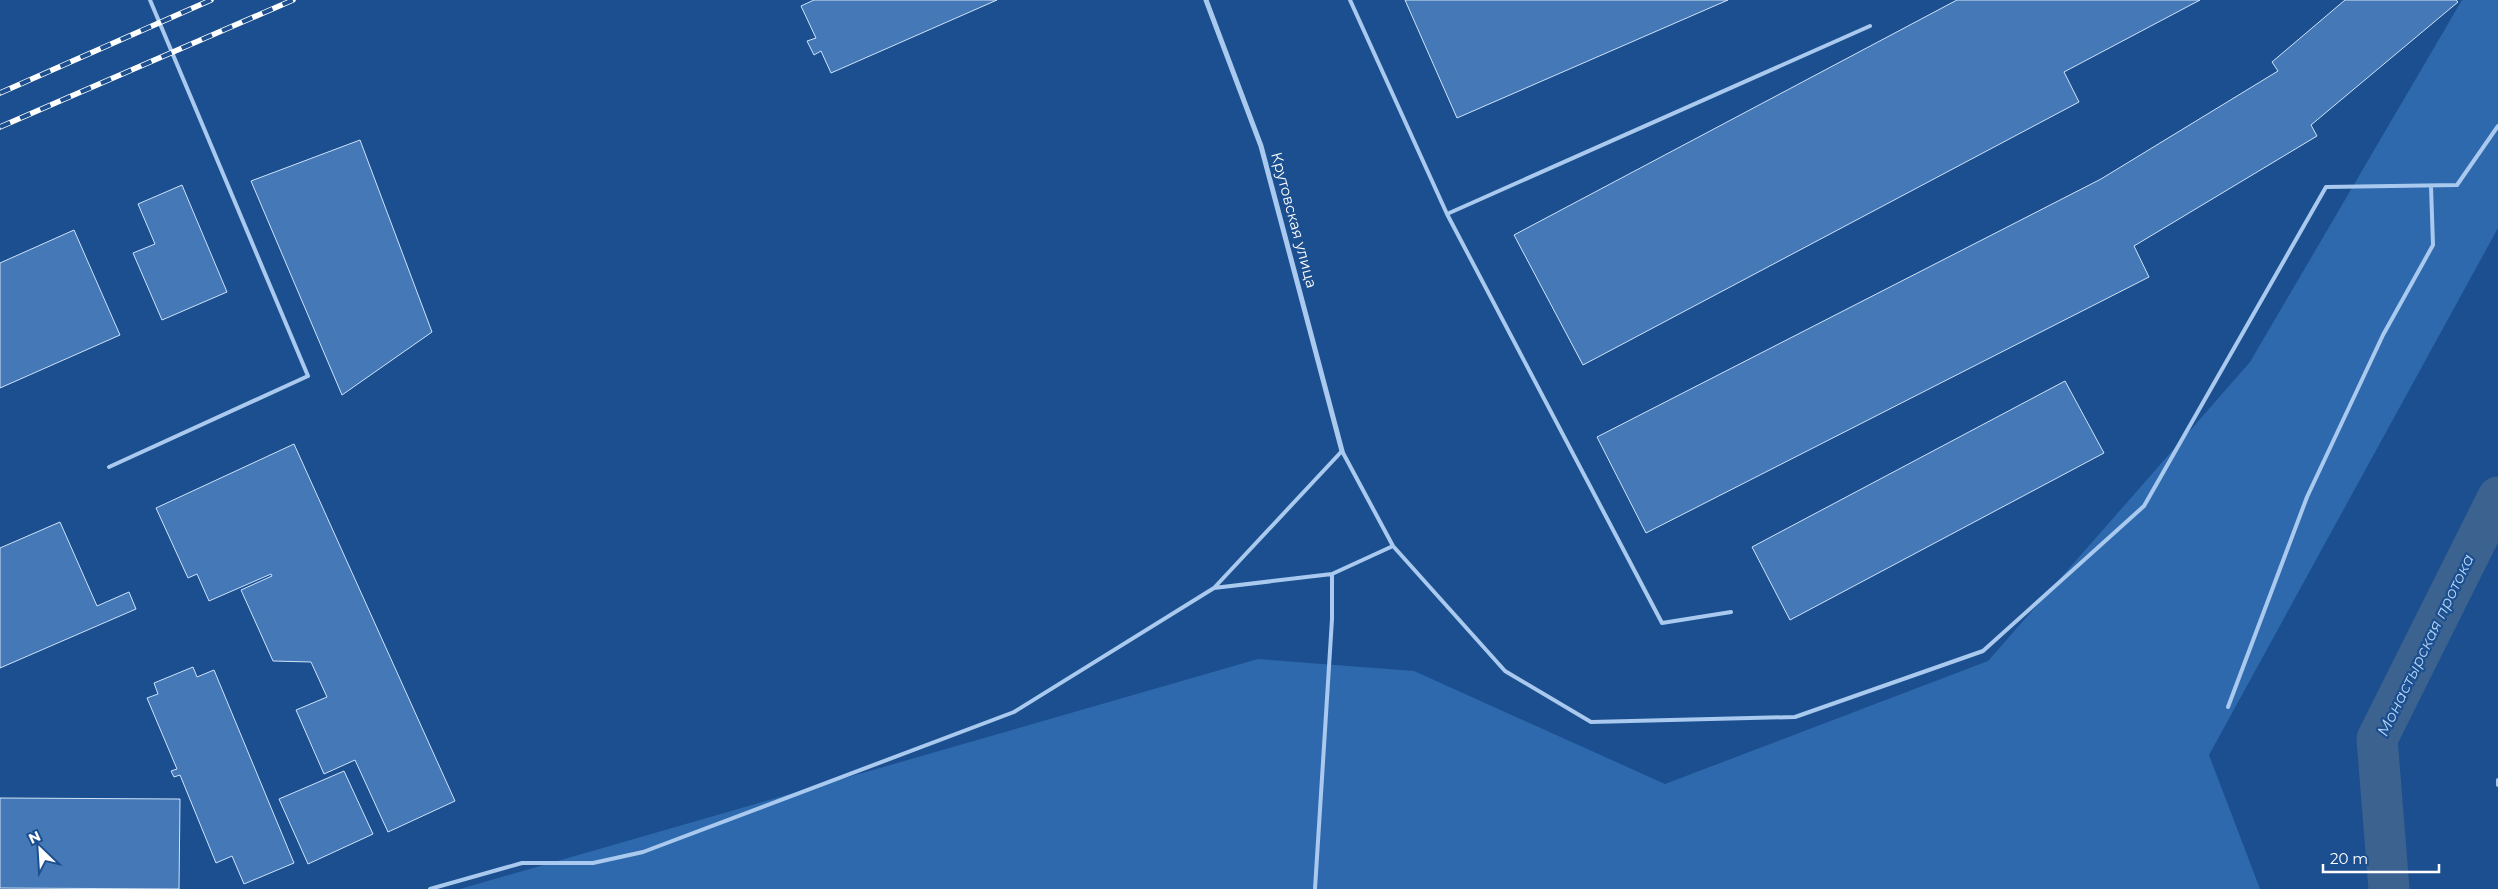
<svg xmlns="http://www.w3.org/2000/svg" width="2498" height="889" font-family="Montserrat,sans-serif">
  <style>
    .green { fill: #2e69ad }
    .lines { fill: none; stroke-linecap: round; stroke-linejoin: round }
    .canal { stroke: #3c6290; stroke-width: 41 }
    .building { fill: #4478b7; stroke: #cfe3fa }
    .lane { stroke: #a9c9ee; stroke-width: 4 }
    .street { stroke: #a9c9ee; stroke-width: 5 }
    .rail-casing { stroke: #fff; stroke-width: 5.5 }
    .rail { stroke: #1b4f8f; stroke-width: 4; stroke-dasharray: 11; stroke-linecap: butt }
    .labels { text-anchor: middle; stroke-width: 4.5; stroke-linejoin: round; paint-order: stroke }
    .street-label { font-size: 15px; fill: #fff; stroke: #1b4f8f }
    .water-label { font-size: 16px; font-style: italic; fill: #b5d3f5; stroke: #1b4f8f }
  </style>
  <rect width="100%" height="100%" fill="#1b4f8f"/>
  <!-- green -->
  <path class="green" d="M2462,0h36v228l-289,527 51,134h-1800l798,-230 156,12 251,113 323,-123 262,-299z"/>
  <g class="lines">
    <!-- canal -->
    <path class="canal" d="M2389,889l-12,-150 121,-242"/>
  </g>
  <!-- building -->
  <path class="building" d="M814,0h183l-166,73 -10,-22 -7,4 -7,-14 9,-3 -15,-32z
    M1405,0h323l-271,118z
    M1957,0h243l-136,72 15,30 -496,263 -69,-130z
    M2345,0h111l2,2 -147,123 6,11 -183,110 15,31 -503,256 -49,-96 504,-258 177,-108 -6,-9z
    M360,140l72,192 -90,63 -91,-214z
    M182,185l45,107 -65,28 -29,-67 22,-9 -17,-40z
    M74,230l46,105 -120,53v-125z
    M2065,381l39,72 -314,167 -38,-73z
    M294,444l161,357 -67,31 -33,-72 -31,14 -28,-64 31,-13 -16,-35 -38,-1 -32,-71 31,-14 -1,-2 -62,27 -12,-27 -9,4 -32,-70z
    M60,522l37,84 32,-14 7,17 -136,59v-120z
    M193,667l4,10 17,-7 80,193 -50,21 -12,-28 -16,7 -36,-88 -6,2 -3,-6 6,-2 -30,-71 11,-4 -4,-11z
    M344,771l29,63 -65,30 -29,-65z
    M0,798l180,1 -1,90 -179,-1z"/>
  <g class="lines">
    <!-- lane -->
    <path class="lane" d="M1350,0l97,214 423,-188
      M1447,214l215,409 69,-11
      M109,467l199,-91 -158,-376
      M1214,588l118,-14 61,-28
      M2228,707l79,-210 76,-162 50,-90 -2,-59
      M2498,780v5
      M430,889l92,-26h71l50,-11 371,-140 200,-124 128,-137 51,95 112,125 86,51 204,-5 188,-66 161,-145 182,-319 131,-2 41,-59
      M1315,889l17,-270v-45"/>
    <!-- street -->
    <path class="street" d="M1206,0l55,146 81,305"/>
    <!-- rail casing -->
    <g class="rail-casing">
      <path id="rail" d="M0,93l211,-93
        M0,127l293,-127"/>
    </g>
    <!-- rail -->
    <use href="#rail" class="rail"/>
  </g>
  <g class="labels">
    <!-- street labels -->
    <g class="street-label">
      <text transform="translate(1294 220) rotate(75)" y="5">Крутовская улица</text>
    </g>
    <!-- water labels -->
    <g class="water-label">
      <text transform="translate(2425 645) rotate(-64)" y="6">Монастырская протока</text>
    </g>
  </g>
  <!-- north arrow -->
  <g transform="translate(40 849) rotate(335)" stroke="#1b4f8f" stroke-width="4" paint-order="stroke">
  <path d="M0-4L9 19L0 12L-9 19Z" fill="#ffffff"/>
  <text y="-8" font-size="14" font-weight="bold" text-anchor="middle" fill="#ffffff">N</text>
  </g>
  <!-- scale -->
  <path d="M2323 864v8h116v-8" fill="none" stroke="#ffffff" stroke-width="2.5"/>
  <text x="2330" y="864" font-size="15" fill="#ffffff" stroke="#1b4f8f" stroke-width="4" paint-order="stroke">20 m</text>
</svg>
